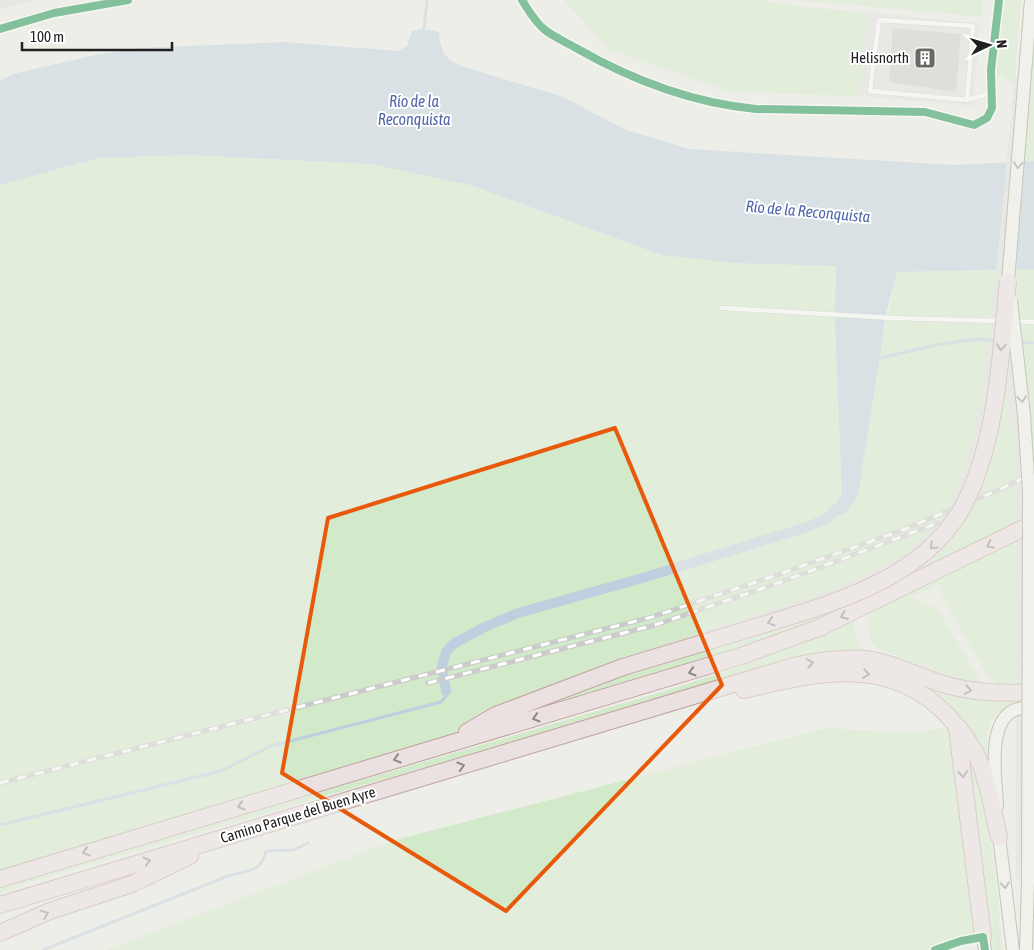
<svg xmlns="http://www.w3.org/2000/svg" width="1034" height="950" font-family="'Asap Condensed',sans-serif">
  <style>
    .residential { fill: #ddddda }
    .grass { fill: #d3eaca }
    .parking { fill: #e0e0de }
    .water { fill: #bed0df }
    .pier { fill: #dddddb }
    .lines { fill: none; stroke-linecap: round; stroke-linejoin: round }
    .stream { stroke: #bed0df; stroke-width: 3 }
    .canal { stroke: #bed0df; stroke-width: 10 }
    .building { fill: #ccccc8 }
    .lane-casing { stroke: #c5c5c3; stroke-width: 5.5 }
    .street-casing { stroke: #c5c5c3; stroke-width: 10 }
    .secondary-casing { stroke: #909881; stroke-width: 14 }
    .highway-casing { stroke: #c1a2a3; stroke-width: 18 }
    .path { stroke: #d7cec9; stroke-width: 2; stroke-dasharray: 2.5 2.5; stroke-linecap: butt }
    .lane { stroke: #fcfcfc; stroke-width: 4.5 }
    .street { stroke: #fcfcfc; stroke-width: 9 }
    .secondary { stroke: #f1f3ec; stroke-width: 12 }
    .highway { stroke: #eae1e0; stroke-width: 16 }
    .rail-casing { stroke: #cbcbca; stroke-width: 5 }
    .rail { stroke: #fff; stroke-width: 3; stroke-dasharray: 9; stroke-linecap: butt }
    .secondary-bridge-casing { stroke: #909881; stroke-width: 14; stroke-linecap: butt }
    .highway-bridge-casing { stroke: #c1a2a3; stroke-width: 18; stroke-linecap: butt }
    .secondary-bridge { stroke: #f1f3ec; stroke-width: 12 }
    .highway-bridge { stroke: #eae1e0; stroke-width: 16 }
    .cycleway-casing { stroke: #fff; stroke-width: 11 }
    .cycleway { stroke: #00873e; stroke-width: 8 }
    .oneway { stroke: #939490 }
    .oneway2 { stroke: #8f8a8a }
    .marked { fill: none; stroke: #e8590c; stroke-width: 4; stroke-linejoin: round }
    .labels { text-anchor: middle; stroke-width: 4; stroke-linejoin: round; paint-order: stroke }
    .poi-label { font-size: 15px; fill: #202020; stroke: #fff; text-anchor: end }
    .street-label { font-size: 15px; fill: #202020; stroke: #fff }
    .water-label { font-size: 16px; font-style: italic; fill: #5167ab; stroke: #fff }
  </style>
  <rect width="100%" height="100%" fill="#eeeee9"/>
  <!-- residential -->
  <path class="residential" d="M0,0h38l-38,9z"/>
  <!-- grass -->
  <path class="grass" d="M564,0h196l40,7 69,5 -10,84 -127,-4 -123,-42z
    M800,0h183l-1,17z
    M1003,0h18l-7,84 -17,-10z
    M1034,3v158h-15z
    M187,155l184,9 99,21 192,70 71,8 104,2 -2,59 7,170 -15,24 19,-5 51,-241 137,-3v254l-213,104 -821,247v-689l98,-27z
    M1034,534v154h-31l-17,-14 -46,-81 -1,-8 -28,12 27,12 45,78 -29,-5 -32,-17 -44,-16 -7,-7 -4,-13 2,-12 3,-6 -17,7c-1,14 2,24 10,36l-253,59 -582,169 -30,11v-7l665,-195 82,-27 69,-29z
    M830,665l132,29 56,7c-32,16 -32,24 -31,59l-66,-71z
    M957,726l26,211 -48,13h-829l289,-110 431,-112 85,5z
    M971,762c22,60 25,125 32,188h-15l-21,-185z"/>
  <!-- parking -->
  <path class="parking" d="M869,12l111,12 -7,82 -114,-10z"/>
  <!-- water -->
  <path class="water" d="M424,29l15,3c2,20 4,25 22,34l102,31 61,32 65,20 266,16 79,-4v108l-137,3 -10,38 -29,185 -12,18 -20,6 16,-25 -7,-170 1,-58 -103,-3 -71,-8 -192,-70 -99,-21 -184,-9 -89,3 -98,27v-104l13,-7 82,-19 44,-7 145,-6 114,9 9,-5 5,-15z"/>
  <!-- pier -->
  <path class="pier" d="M1015,76l12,1 -18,170 19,180 3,453 -15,1v-417l-13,-108 -44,161 -83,67 -252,74 191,-62 45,-19 46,-24 25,-22 21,-28 17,-48 12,-55 10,-75z"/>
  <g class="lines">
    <!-- stream -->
    <path class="stream" d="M424,29l3,-29
      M1020,342l14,1
      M877,359l58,-14 42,-6 21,2
      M0,825l221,-54 50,-25 170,-44 5,-6v-5
      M43,950l185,-74c18,-5 34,-4 38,-25l28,-1 14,-7"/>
    <!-- canal -->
    <path class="canal" d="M446,691l-4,-25 4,-14 7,-8 32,-17 33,-14 128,-36 161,-50 19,-8 10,-10"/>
  </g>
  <!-- building -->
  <path class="building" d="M893,28l68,6 -5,58 -67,-10z"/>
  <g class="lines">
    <!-- lane casing -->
    <g class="lane-casing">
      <path id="lane" d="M852,53l22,3
        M967,100l6,-74 -94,-6 -9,71 97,9 25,-7
        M722,308l170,10 108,3
        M1015,321l19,1"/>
    </g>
    <!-- street casing -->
    <g class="street-casing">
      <path id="street" d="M522,0c6,10 14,23 23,30 9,7 21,12 31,18 54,31 117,55 180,61l169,3 49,13 13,-7 5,-10 -1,-38 8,-70
        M0,29l54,-16 74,-13
        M935,950l26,-9 22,-4"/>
    </g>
    <!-- secondary casing -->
    <g class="secondary-casing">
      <path id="secondary" d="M1008,281l23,-281
        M997,806c-1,-25 -10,-79 14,-94 7,-5 15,-4 23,-5
        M998,828l15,122
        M983,937l2,13
        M1026,950l2,-70"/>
    </g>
    <!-- highway casing -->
    <g class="highway-casing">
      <path id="highway" d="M744,690c72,-17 146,-36 204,26 13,14 25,29 32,47 9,23 13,49 19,74
        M957,728l26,209
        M467,732l29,-17 127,-48
        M0,879l741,-223 80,-29 213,-104
        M0,905l793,-239c24,-5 48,-9 73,-7 28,4 53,18 80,26 29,8 58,9 88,7
        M0,933l50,-22 82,-27 58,-28"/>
    </g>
    <!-- path -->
    <path class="path" d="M997,922l1,28"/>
    <!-- lane -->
    <use href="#lane" class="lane"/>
    <!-- street -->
    <use href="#street" class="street"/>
    <!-- secondary -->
    <use href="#secondary" class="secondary"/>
    <!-- highway -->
    <use href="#highway" class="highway"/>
    <!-- rail casing -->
    <g class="rail-casing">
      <path id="rail" d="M428,683l227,-58 126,-43 157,-59
        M0,783l652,-166 125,-42 128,-46 91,-38 38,-18"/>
    </g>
    <!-- rail -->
    <use href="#rail" class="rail"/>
    <!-- secondary-bridge casing -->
    <g class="secondary-bridge-casing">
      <path id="secondary-bridge" d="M1011,301l13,114 5,77 -1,388"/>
    </g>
    <!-- highway-bridge casing -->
    <g class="highway-bridge-casing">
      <path id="highway-bridge" d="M623,667c41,-12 82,-25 123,-37 76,-24 172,-46 215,-120 36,-63 40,-158 47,-229"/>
    </g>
    <!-- secondary-bridge -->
    <use href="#secondary-bridge" class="secondary-bridge"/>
    <!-- highway-bridge -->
    <use href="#highway-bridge" class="highway-bridge"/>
    <!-- cycleway casing -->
    <g class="cycleway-casing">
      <path id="cycleway" d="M522,0c6,10 14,23 23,30 9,7 21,12 31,18 54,31 117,55 180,61l169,3 49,13 13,-7 5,-10 -1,-38 8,-70
        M0,29l54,-16 74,-13
        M935,950l26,-9 22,-4 2,13"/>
    </g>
    <!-- cycleway -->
    <use href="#cycleway" class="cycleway"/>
  </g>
  <!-- one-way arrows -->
  <defs><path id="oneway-chevron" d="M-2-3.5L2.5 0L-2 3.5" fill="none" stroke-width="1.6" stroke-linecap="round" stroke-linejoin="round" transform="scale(1.25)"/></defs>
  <g class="oneway">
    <use href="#oneway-chevron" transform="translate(1018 165) rotate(95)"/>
    <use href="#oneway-chevron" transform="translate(1022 399) rotate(83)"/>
    <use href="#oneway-chevron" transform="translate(1005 885) rotate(83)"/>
  </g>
  <g class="oneway2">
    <use href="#oneway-chevron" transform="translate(1001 347) rotate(96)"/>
    <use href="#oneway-chevron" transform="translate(990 545) rotate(154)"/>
    <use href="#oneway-chevron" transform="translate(933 546) rotate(137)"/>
    <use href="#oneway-chevron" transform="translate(844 616) rotate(155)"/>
    <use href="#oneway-chevron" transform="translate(771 622) rotate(163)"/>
    <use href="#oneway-chevron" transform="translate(810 663) rotate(-10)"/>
    <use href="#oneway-chevron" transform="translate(692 672) rotate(164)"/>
    <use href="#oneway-chevron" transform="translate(866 674) rotate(8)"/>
    <use href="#oneway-chevron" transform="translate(968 690) rotate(11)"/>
    <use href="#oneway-chevron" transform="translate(536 718) rotate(164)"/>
    <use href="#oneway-chevron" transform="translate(397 759) rotate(163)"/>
    <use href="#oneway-chevron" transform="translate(461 766) rotate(-17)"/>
    <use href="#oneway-chevron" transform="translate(963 774) rotate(83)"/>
    <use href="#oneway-chevron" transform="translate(241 806) rotate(163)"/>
    <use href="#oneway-chevron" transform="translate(86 852) rotate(163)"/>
    <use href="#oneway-chevron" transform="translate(147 861) rotate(-17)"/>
    <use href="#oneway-chevron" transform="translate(45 914) rotate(-21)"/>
  </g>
  <!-- marked area -->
  <path d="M0 0H1034V950H0ZM615,428l107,257 -216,226 -224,-138 46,-255z" fill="#eeeee9" fill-opacity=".55" fill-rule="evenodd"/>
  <path class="marked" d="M615,428l107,257 -216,226 -224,-138 46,-255z"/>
  <!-- icons -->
  <defs>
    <g id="building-square" transform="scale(1.125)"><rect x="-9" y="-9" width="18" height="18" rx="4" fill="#686866" stroke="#fff"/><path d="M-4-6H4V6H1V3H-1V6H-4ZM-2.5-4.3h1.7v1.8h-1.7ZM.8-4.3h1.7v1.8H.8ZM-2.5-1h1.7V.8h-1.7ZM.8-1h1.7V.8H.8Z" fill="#fff"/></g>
  </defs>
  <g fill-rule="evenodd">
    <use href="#building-square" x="925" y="58"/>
  </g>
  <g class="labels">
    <!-- poi labels -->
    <g class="poi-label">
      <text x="909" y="63">Helisnorth</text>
    </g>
    <!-- street labels -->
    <g class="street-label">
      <text transform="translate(298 815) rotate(-17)" y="5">Camino Parque del Buen Ayre</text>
    </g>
    <!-- water labels -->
    <g class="water-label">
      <text x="414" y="107">Río de la<tspan x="414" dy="18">Reconquista</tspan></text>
      <text transform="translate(808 211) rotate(5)" y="6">Río de la Reconquista</text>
    </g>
  </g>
  <!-- north arrow -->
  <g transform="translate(989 45) rotate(85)" stroke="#ffffff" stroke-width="4" paint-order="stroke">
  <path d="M0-4L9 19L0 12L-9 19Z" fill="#202020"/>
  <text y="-8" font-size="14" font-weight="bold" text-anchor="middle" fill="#202020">N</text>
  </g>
  <!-- scale -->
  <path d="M22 42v8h150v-8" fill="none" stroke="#202020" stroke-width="2.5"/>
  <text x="30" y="42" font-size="15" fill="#202020" stroke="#ffffff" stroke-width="4" paint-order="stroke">100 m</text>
</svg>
